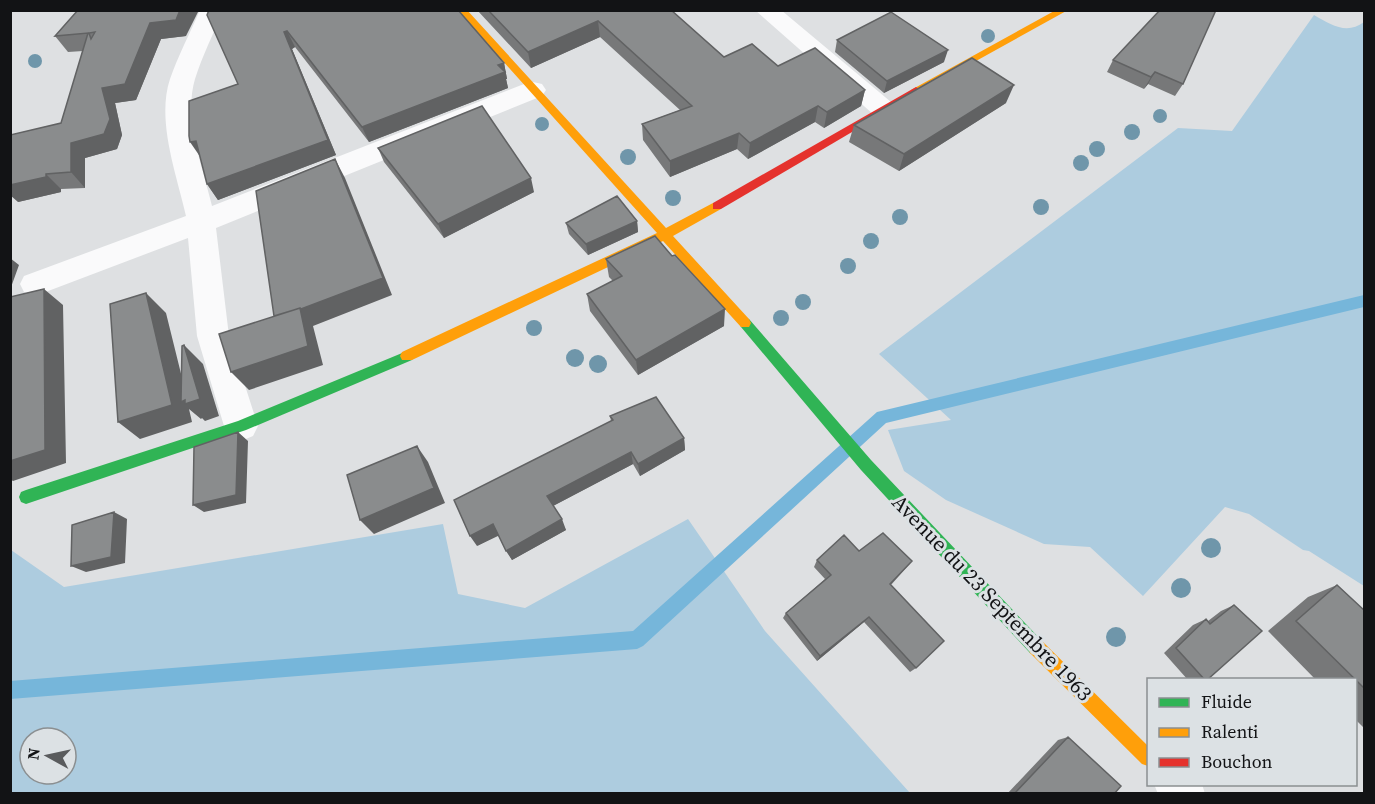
<svg xmlns="http://www.w3.org/2000/svg" width="1375" height="804" font-family="'Source Serif 4',serif">
  <style>
    .green { fill: #adccdf; fill-rule: evenodd }
    .lines { fill: none; stroke-linecap: round; stroke-linejoin: round }
    .stream { fill: #76b6da; fill-rule: evenodd }
    .street { fill: #fafafb; fill-rule: evenodd }
    .fast { fill: #30b455; fill-rule: evenodd }
    .slow { fill: #ff9f0a; fill-rule: evenodd }
    .jam { fill: #e5322d; fill-rule: evenodd }
    .tree { fill: #6f96aa }
    .wall { fill: #777879 }
    .shaded-wall { fill: #616263 }
    .building { fill: #8a8c8d; stroke: #616263; stroke-width: 1.5; fill-rule: evenodd }
    .labels { text-anchor: middle; stroke-width: 6; stroke-linejoin: round; paint-order: stroke }
    .street-label { font-size: 21px; fill: #121315; stroke: #dce1e4 }
  </style>
  <rect width="100%" height="100%" fill="#dee0e2"/>
  <!-- green -->
  <path class="green" d="M1314,15c17,10 33,20 50,7v564l-55,-35 -6,-1 -54,-36 -24,-7 -82,89 -53,-49 -46,-3 -98,-44 -42,-29 -16,-41 63,-10 -72,-66 299,-226 54,3z
    M688,519l77,112 145,162h-899v-243l53,37 379,-63 15,70 67,14zM30,738h36v36h-36z"/>
  <g class="lines">
    <!-- stream -->
    <path class="stream" d="M1364,295v12l-478,116 -243,223 -6,3 -627,50v-18l623,-50 244,-219z"/>
    <!-- street -->
    <path class="street" d="M200,10h23c-9,23 -21,46 -28,69 -12,40 8,88 17,127l312,-122 9,-2 9,2 4,6 -4,6 -326,132 13,108 29,90 -5,10 -12,5 -12,-5 -5,-10 -27,-90 -9,-98 -153,58 -11,-4 -4,-8 4,-8 162,-60c-9,-41 -30,-95 -16,-137 8,-23 20,-46 30,-69z
      M755,10h26l110,92 4,6 -4,6 -9,3 -9,-3z
      M1154,784h48l3,10h-47z"/>
    <!-- fast -->
    <path class="fast" d="M745,318l4,1 122,141 171,181 2,6 -2,6 -6,2 -6,-2 -169,-183 -120,-143 -2,-4z
      M407,351l5,1 2,4 -2,4 -166,70 -220,74 -5,-2 -2,-5 2,-5 5,-2 212,-69z"/>
    <!-- slow -->
    <path class="slow" d="M457,10h10l199,218 47,-25h8v6l-48,27 76,83 2,4 -2,4h-8l-78,-86 -251,119h-10l-2,-4 2,-4 255,-119z
      M1056,10h12l-148,82 -4,1 -5,-3z
      M1036,639l6,2 106,105v20l-6,-2 -112,-111 -2,-6 2,-6z"/>
    <!-- jam -->
    <path class="jam" d="M916,87l5,3 -1,2 -199,117h-8v-6z"/>
  </g>
  <!-- trees -->
  <g class="tree">
    <circle cx="988" cy="36" r="7"/>
    <circle cx="35" cy="61" r="7"/>
    <circle cx="1160" cy="116" r="7"/>
    <circle cx="542" cy="124" r="7"/>
    <circle cx="1132" cy="132" r="8"/>
    <circle cx="1097" cy="149" r="8"/>
    <circle cx="628" cy="157" r="8"/>
    <circle cx="1081" cy="163" r="8"/>
    <circle cx="673" cy="198" r="8"/>
    <circle cx="1041" cy="207" r="8"/>
    <circle cx="900" cy="217" r="8"/>
    <circle cx="871" cy="241" r="8"/>
    <circle cx="848" cy="266" r="8"/>
    <circle cx="803" cy="302" r="8"/>
    <circle cx="781" cy="318" r="8"/>
    <circle cx="534" cy="328" r="8"/>
    <circle cx="575" cy="358" r="9"/>
    <circle cx="598" cy="364" r="9"/>
    <circle cx="1211" cy="548" r="10"/>
    <circle cx="1181" cy="588" r="10"/>
    <circle cx="1116" cy="637" r="10"/>
  </g>
  <!-- wall -->
  <path class="wall" d="M78,10l108,26 -25,3 -25,61 -21,3 7,32 -5,14 -32,9v30l-24,1v3l-43,10 43,-79 22,-72 -15,1 -13,-16z
    M209,10l295,53 3,16h-1l2,9 -139,54 -74,-95 -3,2 44,106 -118,45 -11,-16 31,-100z
    M477,10h194l53,47 54,9 87,24 -4,16 -37,22 -9,-6 -67,37 -11,-10 -67,28 -27,-37 -1,-16 38,-14 -80,-73 -69,31z
    M1160,10l23,74 -8,12 -27,-12 -4,5 -37,-17 6,-12z
    M837,40l107,22 -60,31 -49,-41z
    M1006,103l-107,68 -50,-29 5,-17z
    M378,148l156,44 -90,46 -60,-76z
    M637,221l1,11 -50,23 -19,-21 -3,-11z
    M672,256l52,70 -86,49 -48,-64 -3,-17 26,-13 -4,-4 -3,-18z
    M610,416l74,22 1,12 -45,26 -7,-12 -80,42 13,24 -54,30 -14,-25 -21,11 134,-125z
    M859,551l53,10 -21,24 25,83 -6,4 -46,-50 -47,39 -34,-43 3,-5 39,-34 -11,-12 3,-7z
    M1337,585l28,26v118l-9,-9v-40h-40l-48,-49 40,-34z
    M1234,605l-27,75h-19l-24,-27 29,-28 13,-6 2,2 13,-10z
    M1068,737l46,57h-107l51,-54z"/>
  <!-- shaded-wall -->
  <path class="shaded-wall" d="M180,10h19l-13,26 -25,3 -25,61 -21,3 7,32 -5,14 -32,9v30l-14,-16v-29l31,-55 48,-65z
    M598,21l2,16 -69,31 -3,-16z
    M287,31l8,16 -3,2 44,106 -118,45 -11,-16 77,-152z
    M948,50l-4,12 -60,31 3,-12z
    M504,63l3,16h-1l2,9 -139,54 -7,-15z
    M1155,72l-7,12 -4,5 7,-12z
    M1014,85l-8,18 -107,68 5,-17z
    M865,90l-4,16 -37,22 3,-16z
    M818,106l-3,16 -67,37 2,-16z
    M739,133l-2,16 -67,28v-16z
    M196,141l5,17 -11,-16z
    M335,159l10,19 47,117 -79,31 10,39 -74,25 -18,-18 56,-36z
    M46,174l15,15v3l-43,10 -8,-7v-10z
    M531,178l3,14 -90,46 -6,-14z
    M637,221l1,11 -50,23 -2,-11z
    M10,258l9,7 -9,25z
    M44,289l19,16 3,158 -53,18 -3,-2v-18z
    M146,293l20,20 22,89 -4,-57 19,19 16,52 -14,5 -3,-3 -1,1 -12,-10 3,13 -52,17 -22,-17z
    M725,309l-1,17 -86,49 -2,-15z
    M238,432l10,9 -2,62 -42,9 -11,-7z
    M684,438l1,12 -45,26 -2,-12z
    M417,446l11,16 17,41 -71,31 -14,-14z
    M631,452l2,12 -82,43 -4,-11z
    M114,512l13,7 -2,44 -39,9 -15,-6z
    M562,519l4,11 -54,30 -6,-9z
    M493,524l7,11 -23,11 -7,-10z
    M869,617l-5,5 -47,39 3,-5z"/>
  <!-- building -->
  <path class="building" d="M78,10h102l-4,10 -26,3 -25,61 -23,4 8,31 -6,15 -33,9v29l-25,2v3l-36,8v-50l51,-12 27,-90 -33,3zM95,32l-4,7 -2,-6z
    M209,10h249l46,53 -6,2 7,7 -143,55 -75,-96 -3,1 44,108 -121,44 -11,-43 -6,1 -1,-6v-35l49,-17 -31,-69z
    M488,10h183l53,47 28,-13 26,22 37,-18 50,42 -38,22 -9,-6 -68,37 -11,-10 -69,28 -28,-37 50,-18 -94,-85 -70,31z
    M1160,10h56l-33,74 -28,-12 -4,5 -38,-17z
    M891,12l57,38 -61,31 -50,-41z
    M972,58l42,27 -110,69 -50,-29z
    M482,106l49,72 -93,46 -60,-76z
    M335,159l48,119 -82,31 -1,-1 -26,8 -18,-125z
    M617,196l20,25 -51,23 -20,-21z
    M655,236l17,20 3,-1 50,54 -89,51 -49,-66 35,-18 -16,-17z
    M44,289l1,161 -35,11v-164z
    M146,293l26,112 -54,17 -8,-118z
    M300,308l8,38 -77,26 -12,-38z
    M184,345l16,54 -15,5v-4l-4,2 1,-56z
    M656,397l28,41 -46,26 -7,-12 -84,44 15,23 -56,32 -13,-27 -23,12 -16,-36 159,-80 -3,-4z
    M238,432l-2,63 -43,10 1,-58z
    M417,446l17,42 -74,32 -13,-45z
    M114,512l-3,45 -40,9 1,-41z
    M883,533l29,28 -22,23 54,57 -28,27 -47,-51 -49,39 -34,-43 45,-38 -14,-15 27,-25 15,16z
    M1337,585l28,26v78l-69,-68z
    M1234,605l28,26 -55,49h-2l-29,-32 30,-29 4,5z
    M1068,737l53,49 -7,8h-100z"/>
  <g class="labels">
    <!-- street labels -->
    <g class="street-label">
      <text transform="translate(992 598) rotate(46)" y="7">Avenue du 23 Septembre 1963</text>
    </g>
  </g>
  <!-- border -->
  <rect width="1375" height="804" fill="none" stroke="#121315" stroke-width="24"/>
  <!-- legend -->
  <rect x="1147" y="678" width="210" height="108" fill="#dce1e4" stroke="#8b8f91" stroke-width="1.5"/>
  <rect x="1159" y="698" width="30" height="9" fill="#30b455" stroke="#8b8f91" stroke-width="1.5"/>
  <text x="1201" y="708" font-size="18" fill="#121315">Fluide</text>
  <rect x="1159" y="728" width="30" height="9" fill="#ff9f0a" stroke="#8b8f91" stroke-width="1.5"/>
  <text x="1201" y="738" font-size="18" fill="#121315">Ralenti</text>
  <rect x="1159" y="758" width="30" height="9" fill="#e5322d" stroke="#8b8f91" stroke-width="1.5"/>
  <text x="1201" y="768" font-size="18" fill="#121315">Bouchon</text>
  <!-- north arrow -->
  <g transform="translate(48 756) rotate(278)"><circle r="28" fill="#dce1e4" stroke="#8b8f91" stroke-width="1.5"/>
  <path d="M0-4.5L10 22L0 15L-10 22Z" fill="#595b5d"/>
  <text y="-9" font-size="16" font-weight="bold" text-anchor="middle" fill="#121315">N</text>
  </g>
</svg>
